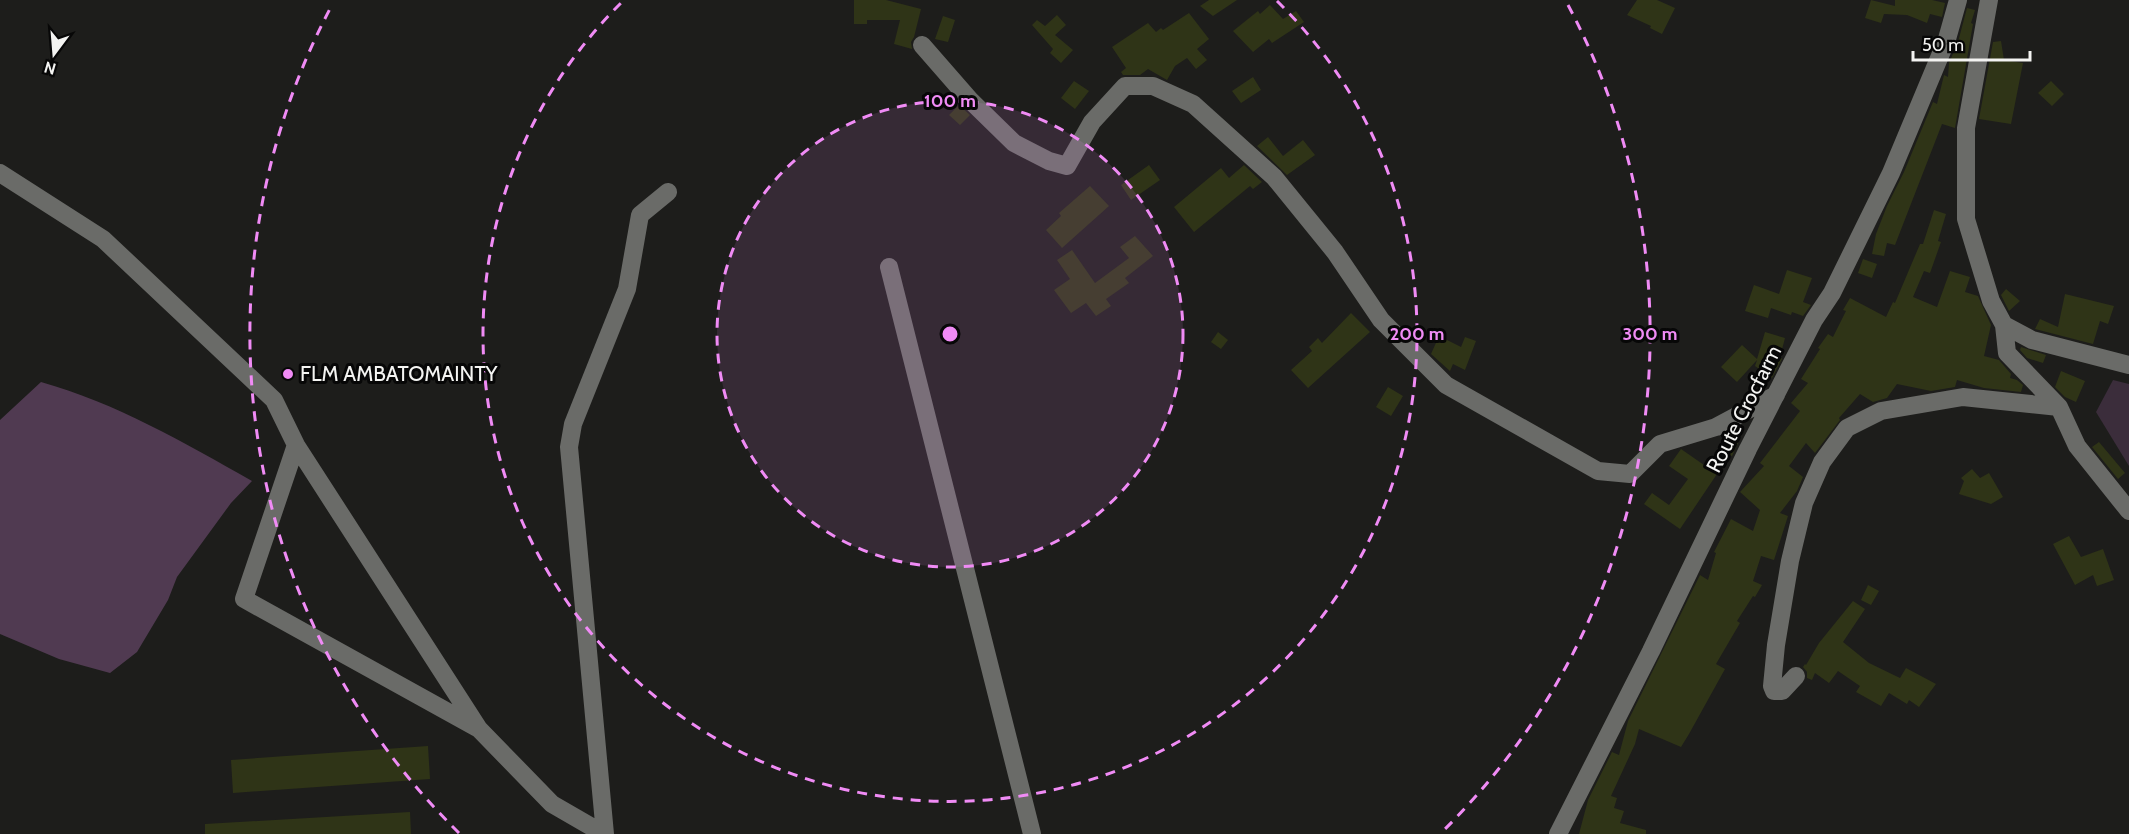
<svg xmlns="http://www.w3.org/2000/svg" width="2129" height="834" font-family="Cabin,sans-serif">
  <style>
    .green { fill: #3b2d3b }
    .forest { fill: #503a51 }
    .building { fill: #2f3417 }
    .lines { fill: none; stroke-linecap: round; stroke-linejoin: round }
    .minor { stroke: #6a6b68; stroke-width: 18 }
    .ring { fill: none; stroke: #f08bf5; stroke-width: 3; stroke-dasharray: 10 8 }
    .poi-dot { fill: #f08bf5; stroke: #070707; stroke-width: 2 }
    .labels { text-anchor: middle; stroke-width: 6; stroke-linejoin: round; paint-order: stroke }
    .poi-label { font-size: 21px; fill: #f4f4f2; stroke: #070707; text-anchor: start }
    .street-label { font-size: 21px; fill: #f4f4f2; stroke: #070707 }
    .centre { fill: #f08bf5; stroke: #070707; stroke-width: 3 }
    .ring-label { font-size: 18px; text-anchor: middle; font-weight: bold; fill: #f08bf5; stroke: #070707; stroke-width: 6; stroke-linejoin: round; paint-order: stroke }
  </style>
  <rect width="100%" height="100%" fill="#1d1d1b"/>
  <!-- green -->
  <path class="green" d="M2113,380l16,4v82l-33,-54z"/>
  <!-- forest -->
  <path class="forest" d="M41,382c75,21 144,61 211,99l-21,22 -54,74 -9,23 -31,52 -27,21 -51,-14 -59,-25v-214z"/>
  <!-- building -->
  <path class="building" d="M854,0h32l35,9 -7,28 -3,5 1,7 -18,-5 6,-24h-33v4h-13z
    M1209,0h28l-24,16 -13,-10z
    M1637,0h20l18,8 -13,26 -12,-6 1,-2 -24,-11z
    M1871,0l24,6v-6h37l13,3 -3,14 -12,-3 -3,9 -20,-8 -23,-1 -3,9 -16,-5z
    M1270,5l13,14 13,-8 8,11 -32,21 -3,-4 -16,13 -20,-21 25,-20 2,3z
    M1967,8l8,2 -4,13 2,1 -18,104 -13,-4 -47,121 -8,-2 -3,13 -12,-2 4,-20 11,-28 17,-34 29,-70 4,2 7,-29 4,2 1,-14 9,-21z
    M1189,13l20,26 -12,10 10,11 -11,9 -9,-11 -12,8 -8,14 -19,-11 -8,6h-17l-2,-3 5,-4 -14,-21 36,-24 8,9 5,-4 2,2z
    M1057,15l9,10 -11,10 18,15 -12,13 -11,-10 3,-4 -21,-24 5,-5 8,6z
    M943,16l12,4 -7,22 -13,-3z
    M2001,41l3,19 19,3 -12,61 -32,-5 14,-77z
    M1253,77l8,13 -20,13 -9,-12z
    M1074,81l15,10 -14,18 -14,-11z
    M2051,81l13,13 -12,12 -14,-13z
    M959,105l11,10 -10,10 -11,-10z
    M1268,137l15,19 20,-16 12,15 -28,20 -30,-29z
    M1149,165l11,15 -29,20 -10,-15z
    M1244,165l18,17 -9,7 -3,-3 -56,46 -20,-25 47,-39 8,10z
    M1090,186l19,20 -47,42 -16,-18 15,-14 -2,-3z
    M1934,210l12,4 -8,27 3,1 -11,31 -6,-2 -11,26 24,10 13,-36 20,6 -5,15 13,4 13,29 -7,31 15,4 12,14 -1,4 7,2 6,5 -2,7 -37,-4 -27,-8 -2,7 -24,4 -34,-7 -10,14 -14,4 -13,-8 -21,24 1,2 -25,33 -9,-10 -17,23 14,11 -6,14 -17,22 8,3 -14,44 -13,-4 -8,25 9,4 -7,12 -2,-1 -16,25 3,2 -24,41 9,5 -36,65 -8,13 -42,-18 -4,15 -24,52 6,2 -3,10 10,3 -4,12 26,7v4h-67l9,-34 24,-48 7,3 9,-34 72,-146 8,5 8,-27 -2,-1 17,-33 22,12 7,-21 -20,-18 24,-26 -4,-3 40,-52 -9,-8 17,-20 -7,-4 19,-30 -2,-1 10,-14 5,3 13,-26 -3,-1 7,-12 36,19 7,-15 2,1 25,-59h3z
    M1135,236l18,20 -28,22 4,5 -23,16 5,7 -15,10 -10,-13 -15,10 -17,-23 16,-11 -13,-19 15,-10 23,33 34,-25 -9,-11z
    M1863,259l14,5 -5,14 -14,-5z
    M1787,270l25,8 -9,24 8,3 -8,11 -11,-4 -1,3 -20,-7 -3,10 -23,-7 9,-26 25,9z
    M2006,289l14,12 -11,10 -8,-16z
    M2065,294l49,12 -6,18 -8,-3 -7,23 -58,-15 5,-10 18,8z
    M1351,313l19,19 -62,56 -17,-18 21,-19 -3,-4 9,-9 4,5z
    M1218,332l10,8 -7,9 -10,-7z
    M1765,332l20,6 -5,19 2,2 -10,19 -17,-12 2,-6 -20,22 -16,-15 21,-22 15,14z
    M1439,336l22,11 4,-10 11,4 -11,29 -12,-6 -3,7 -19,-17z
    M2021,347l25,8 -3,8 -16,-5 -7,-8z
    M2061,371l24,10 -9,21 -11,-5 -10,-10z
    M1388,387l15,9 -12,20 -15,-9z
    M1727,439l11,4 -6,13 -10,-3z
    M2099,442l26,31 -7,6 -26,-32z
    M1681,449l36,25 -37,55 -36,-25 8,-11 17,12 19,-26 -19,-13z
    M1972,469l8,9 9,-5 14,24 -12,7 -32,-10 5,-13 -3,-3z
    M2069,536l12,21 22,-8 11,31 -17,6 -4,-11 -18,10 -22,-41z
    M1868,585l11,6 -8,14 -10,-5z
    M1853,601l12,8 -22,33 26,21 31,15 6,-10 30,16 -17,23 -10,-7 -2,4 -18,-11 -8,13 -25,-14 4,-6 -22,-15 -9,12 -14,-10 -3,7 -5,-2v-6l-4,-5 2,-3 1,1 13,-22z
    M428,746l2,33 -197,14 -2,-33z
    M410,812l1,22h-206v-10z"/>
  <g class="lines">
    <!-- minor -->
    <path class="minor" d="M1989,0l-23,128v91l25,82 13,24 3,28 52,54 18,39 52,65
      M922,45l48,55 44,43 35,18 18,5 25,-44 33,-36h28l40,18 81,73 61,75 46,68 65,65 152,86 32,3 30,-30 56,-17 60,-32
      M0,173l103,66 171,161 22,45 183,284 73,75 52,30
      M889,267l143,567
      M2004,325l28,15 97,25
      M296,445l-52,154 233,129
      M1796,676l-14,15h-8l-2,-5 4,-41 14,-84 14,-58 18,-41 25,-34 34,-17 82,-14 96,10
      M605,834l-36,-387 4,-23 54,-135 13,-74 28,-23
      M1558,834l93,-183 97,-202 66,-129 18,-27 59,-120 56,-134 11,-39"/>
  </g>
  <!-- distance rings -->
  <circle cx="950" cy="334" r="233" fill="#f08bf5" fill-opacity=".12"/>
  <g class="ring">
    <circle cx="950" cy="334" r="233"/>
    <path d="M1277 1A467 467 0 1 1 623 1"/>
    <path d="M459 833A700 700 0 0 1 332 5M1568 5A700 700 0 0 1 1441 833"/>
  </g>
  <!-- markers -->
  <circle class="poi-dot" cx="288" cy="374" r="6"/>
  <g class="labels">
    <!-- poi labels -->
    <g class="poi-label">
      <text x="300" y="381">FLM AMBATOMAINTY</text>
    </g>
    <!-- street labels -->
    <g class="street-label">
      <text transform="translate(1744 409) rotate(-63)" y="7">Route Crocfarm</text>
    </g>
  </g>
  <circle cx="950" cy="334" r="9" class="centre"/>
  <g class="ring-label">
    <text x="950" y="107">100 m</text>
    <text x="1417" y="340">200 m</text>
    <text x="1650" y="340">300 m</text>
  </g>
  <!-- north arrow -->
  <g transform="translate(54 54) rotate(196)" stroke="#070707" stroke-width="4.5" paint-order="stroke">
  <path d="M0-4.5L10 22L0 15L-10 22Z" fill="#f4f4f2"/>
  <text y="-9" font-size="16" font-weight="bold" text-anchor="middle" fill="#f4f4f2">N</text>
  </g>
  <!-- scale -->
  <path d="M1913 51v9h117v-9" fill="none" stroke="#f4f4f2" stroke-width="3"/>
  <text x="1922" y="51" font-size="18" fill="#f4f4f2" stroke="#070707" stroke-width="4.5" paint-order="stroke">50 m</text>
</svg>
